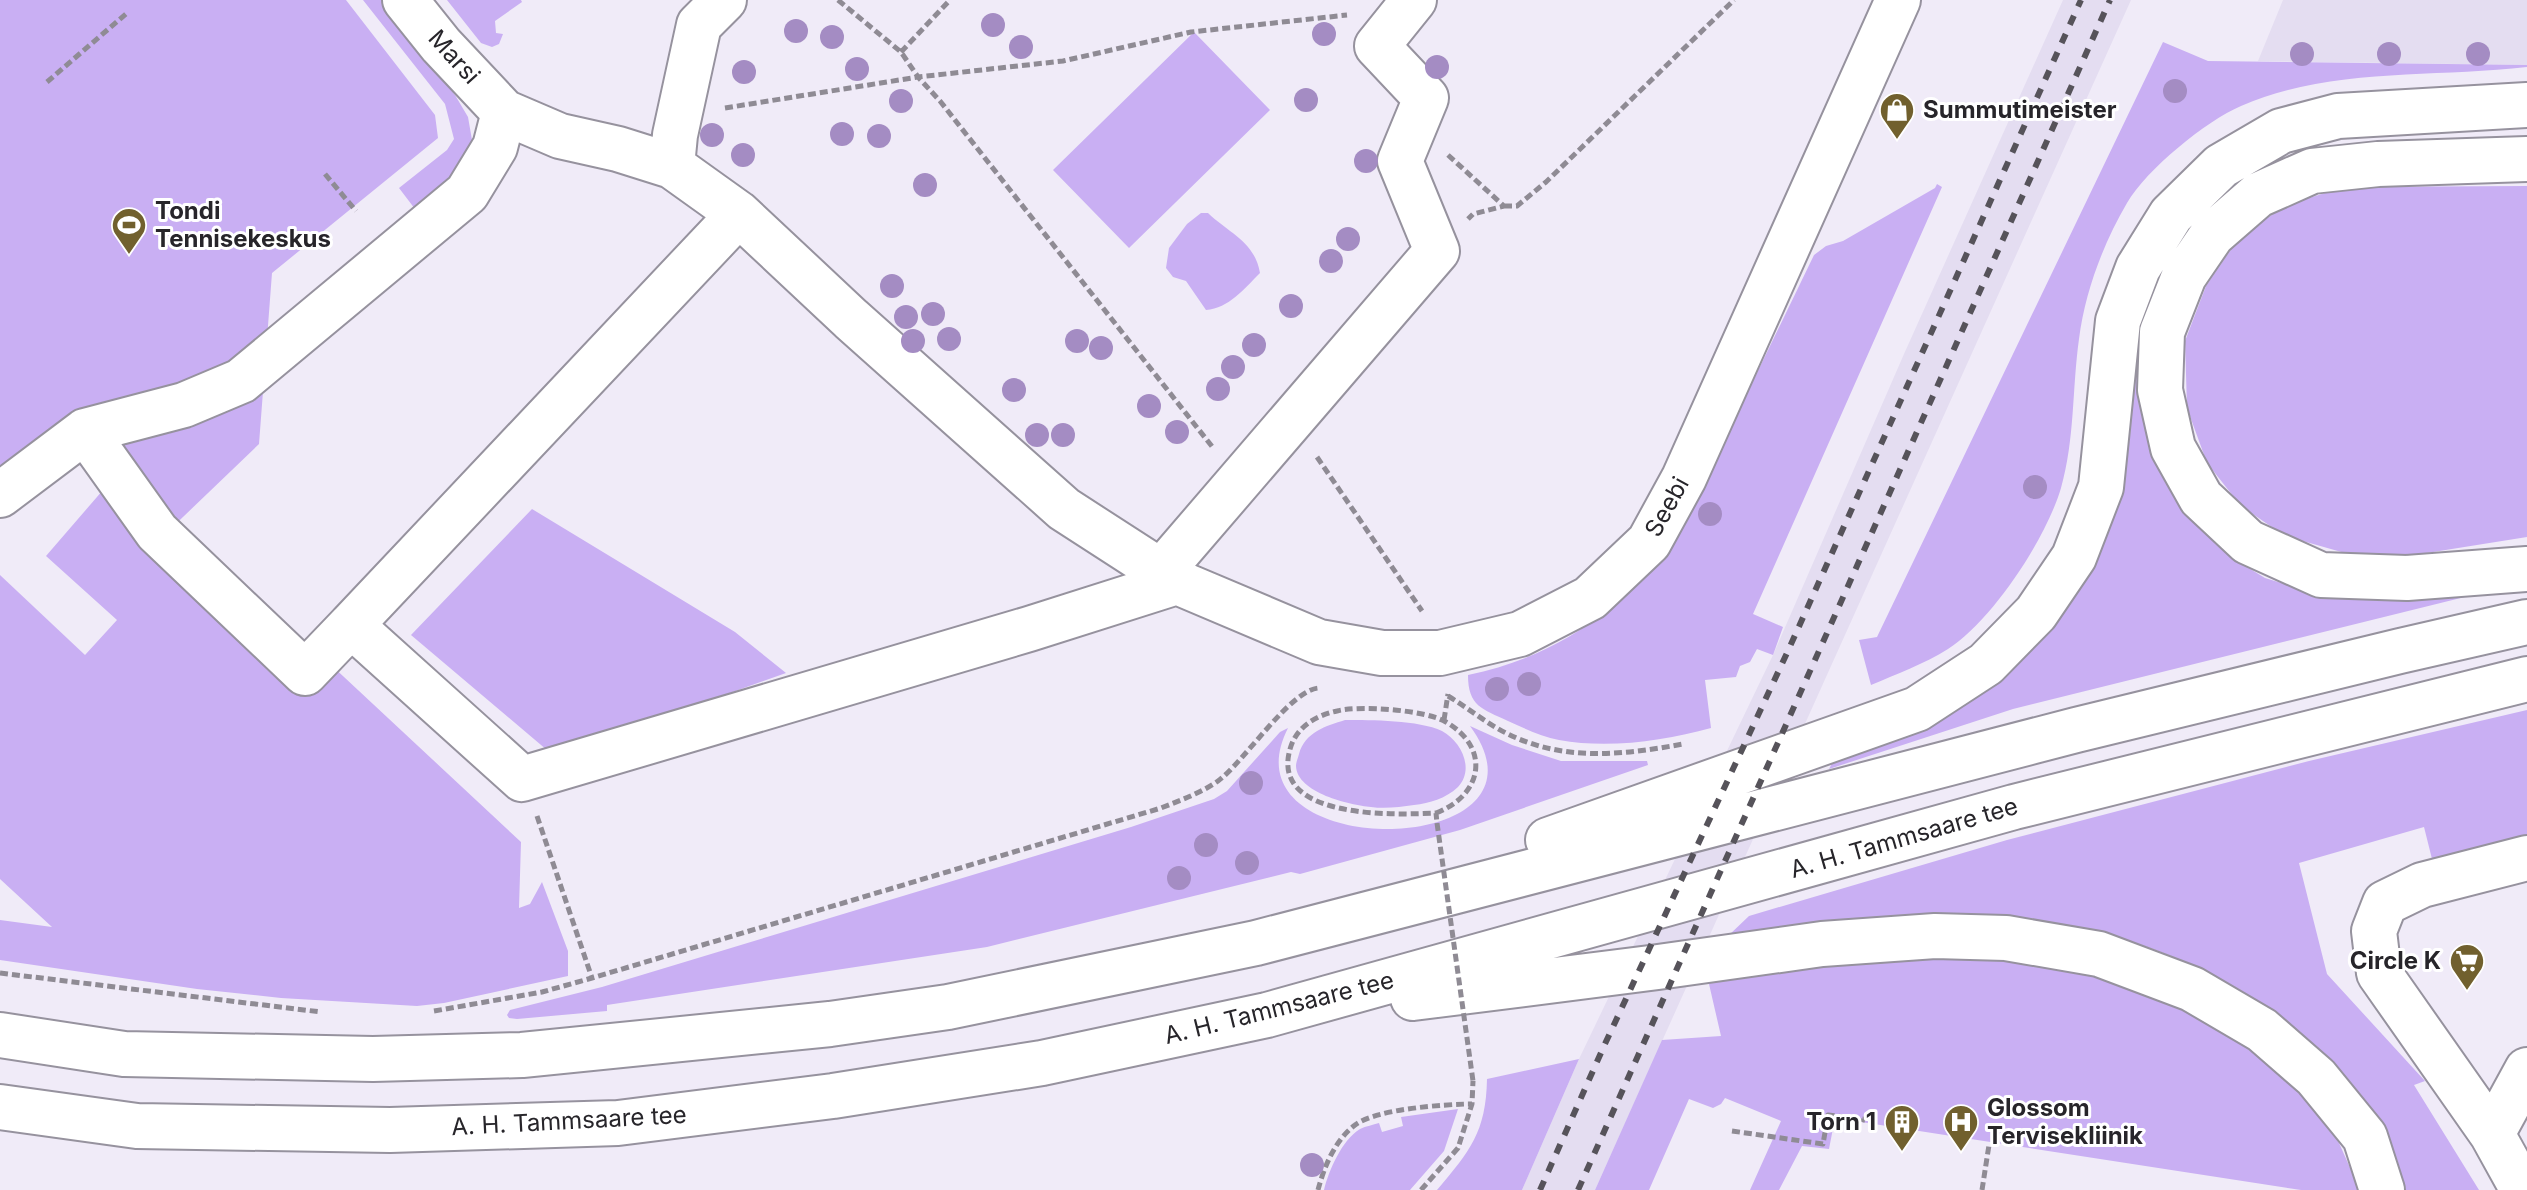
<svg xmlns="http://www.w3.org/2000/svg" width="2527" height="1190" font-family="Inter,sans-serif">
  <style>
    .built { fill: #e4ddf1 }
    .green { fill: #c9aff3 }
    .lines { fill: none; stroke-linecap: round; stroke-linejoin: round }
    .minor-casing { stroke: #96929e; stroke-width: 48 }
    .major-casing { stroke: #96929e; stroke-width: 48 }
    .path { stroke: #8f8b94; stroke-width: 5; stroke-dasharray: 8 4; stroke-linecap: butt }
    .minor { stroke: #fff; stroke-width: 44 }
    .major { stroke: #fff; stroke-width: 44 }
    .rail { stroke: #56535a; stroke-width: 6; stroke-dasharray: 10 10; stroke-linecap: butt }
    .path-bridge { stroke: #8f8b94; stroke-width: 5; stroke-dasharray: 8 4; stroke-linecap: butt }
    .tree { fill: #a48cc3 }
    .labels { text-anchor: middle; stroke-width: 6; stroke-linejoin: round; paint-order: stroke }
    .street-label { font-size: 24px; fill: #27252a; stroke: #fff }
    .poi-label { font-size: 24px; font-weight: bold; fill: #27252a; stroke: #fff; text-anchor: start }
  </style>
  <rect width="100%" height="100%" fill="#f0ebf8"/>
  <!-- built -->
  <path class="built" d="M2063,0h68l-536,1190h-73l57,-131 194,-404 131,-301z
    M2283,0h244v65l-269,-4z"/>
  <!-- green -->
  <path class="green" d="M0,0h346l89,115 3,23 -166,135 -13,171 -101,97 171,122 192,179 -2,66 11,-4 12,-22 26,69v25l-124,27 -27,3 -136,-8 -84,-9 -197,-29v-40l52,7 -52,-48v-304l85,80 32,-35 -71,-64 57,-66 -26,-28 -77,45z
    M363,0h18l74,95 13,22 4,23 -3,18 -22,26 -32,25 -16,-21 48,-38 7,-11 -9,-35z
    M447,0h74l1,2 -27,19 1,12 7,1 -4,10 -7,3 -11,-4z
    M1194,32l76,78 -141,138 -76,-78z
    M2163,42l45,19 319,4v2c-95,11 -196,0 -286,39 -35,15 -94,63 -114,97 -24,41 -42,89 -48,136 -7,50 -4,100 -18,149 -15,51 -69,133 -113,161 -24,15 -51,25 -77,36l-12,-45 18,-3z
    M1937,184l5,3 -189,427 30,13 -10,28 -16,-6 -7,13 -10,4 -4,11 -31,3 6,48c-47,13 -103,21 -152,12 -17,-3 -35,-12 -51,-19 -26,-12 -40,-15 -40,-46 93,-20 152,-65 210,-139l136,-281 12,-9 17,-5 92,-53z
    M2527,186v351l-119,19 -49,1 -74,-21 -44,-30 -34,-43 -20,-55 -2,-67 21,-55 36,-53 48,-29 54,-17z
    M1201,213h7c21,20 47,29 52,60 -16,16 -31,35 -54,37l-20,-29 -13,-4 -7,-9 3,-20 18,-24z
    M2141,366l20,104 31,50 37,36 36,22 52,16 54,6 122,-10 -480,119 -184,60 7,-13 174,-89 58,-60 33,-61 21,-59 8,-51 3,-58z
    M532,509l203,123 51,41 -232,83 -143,-121z
    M2527,710v133l-93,24 -10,-40 -125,36 28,111 98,107 -11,4 65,105h-76c-11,-34 -26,-69 -47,-98 -98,-132 -288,-188 -447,-177 -30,2 -60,9 -90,13 -30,4 -61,5 -91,8l21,-20 258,-76 302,-79z
    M1345,720c26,0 74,0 97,11 19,10 33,38 16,56 -13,12 -28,16 -44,18 -14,2 -29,4 -43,2 -21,-2 -74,-14 -75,-41 0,-4 2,-8 3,-12 6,-22 27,-28 46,-34z
    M1470,726l42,19 49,16h86l1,4 -188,65 -160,44 -9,-2 -304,75 -380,58v6l-90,8 -8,-1 -2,-3 3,-5 92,-23 529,-160 83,-28 13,-8 53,-59 8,-4c-70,137 281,133 182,-2z
    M1945,955l111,10 60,15 61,22 66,39 46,36 46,57 25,56h-59l-466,-72 -6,31 -27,-3 -23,44h-29l31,-69 -56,-23 -4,6 -8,4 -24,-9 -40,91h-54l67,-150 59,-4 -12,-52 7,-5 68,-10z
    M1579,1059l-57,131h-85c33,-39 49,-58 50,-111z
    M1458,1109l-14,42 -34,39h-86c5,-20 18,-50 36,-61 6,-3 13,-4 19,-6l3,9 21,-6 -2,-9z"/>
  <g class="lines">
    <!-- minor casing -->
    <g class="minor-casing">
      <path id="minor" d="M405,0l36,45 63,67 56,24 58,13 54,17 67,48 112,105 213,190 113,73 142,60 63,11h58l80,-19 70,-36 59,-56 35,-64 214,-478
        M672,166l3,-31 24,-110 25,-25
        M739,214l-388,411 171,154 507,-150 148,-47
        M85,431l72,101 148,141 46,-48
        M0,495l85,-64 99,-26 57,-24 226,-188 28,-46 9,-35
        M1160,573l277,-322 -37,-90 26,-63 -49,-52 37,-46
        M2492,1134l-113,-161 -5,-42 11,-28 37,-18 105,-27
        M2523,1190l-31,-56 35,-64"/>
    </g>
    <!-- major casing -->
    <g class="major-casing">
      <path id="major" d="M2527,159l-149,5 -66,7 -54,24 -46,40 -28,41 -22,56 -2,58 13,58 28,50 47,44 73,33 86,3 120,-9
        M1548,840l369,-131 69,-45 50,-51 38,-56 27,-70 17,-166 20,-53 33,-53 50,-49 60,-35 57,-15 189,-11
        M1413,998l245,-31 164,-23 113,-8 71,2 93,16 93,35 70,41 54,47 49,60 17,53
        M0,1035l124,19 249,5 149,-4 308,-31 118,-17 308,-64 820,-213 324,-79 127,-29
        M0,1107l137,19 253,4 228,-7 215,-27 209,-33 225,-48 747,-208 513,-128"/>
    </g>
    <!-- path -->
    <path class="path" d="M838,0l63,52 17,25 22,24 274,348
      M901,52l49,-52
      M47,82l80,-69
      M725,108l193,-31 145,-16 128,-29 156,-17
      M1448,155l56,51 -31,8 -5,5
      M325,174l31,37
      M1504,206h13l29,-24 188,-182
      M1317,457l105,154
      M1448,696c20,12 38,27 58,37 57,29 117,22 177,11
      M1444,720l4,-26
      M1436,813c47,-18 55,-65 10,-91 -20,-12 -86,-17 -109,-11 -20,4 -39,15 -46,35 -25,74 104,69 145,67l1,10
      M537,816l55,162
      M0,973l321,39
      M434,1011l108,-19 50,-14 569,-170c20,-8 40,-15 57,-27 26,-19 73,-92 101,-93
      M1732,1131l91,13 5,-29 35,4 -1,3
      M1318,1190c6,-23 17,-50 37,-65 20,-16 91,-21 117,-21
      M1421,1190l37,-42 14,-44 1,-23
      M1982,1190l7,-45"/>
    <!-- minor -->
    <use href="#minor" class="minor"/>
    <!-- major -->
    <use href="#major" class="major"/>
    <!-- rail -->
    <path class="rail" d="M1540,1190l64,-144 183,-393 294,-653
      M1578,1190l532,-1190"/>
    <!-- path-bridge -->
    <path class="path-bridge" d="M1437,823l36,258"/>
  </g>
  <!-- trees -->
  <g class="tree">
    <circle cx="993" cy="25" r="12"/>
    <circle cx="796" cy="31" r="12"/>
    <circle cx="1324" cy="34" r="12"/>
    <circle cx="832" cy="37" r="12"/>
    <circle cx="1021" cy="47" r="12"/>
    <circle cx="2302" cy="54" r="12"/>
    <circle cx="2389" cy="54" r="12"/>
    <circle cx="2478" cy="54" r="12"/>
    <circle cx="1437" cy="67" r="12"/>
    <circle cx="857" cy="69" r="12"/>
    <circle cx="744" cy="72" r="12"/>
    <circle cx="2175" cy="91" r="12"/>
    <circle cx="1306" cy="100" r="12"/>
    <circle cx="901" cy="101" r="12"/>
    <circle cx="842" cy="134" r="12"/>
    <circle cx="712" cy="135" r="12"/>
    <circle cx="879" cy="136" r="12"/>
    <circle cx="743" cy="155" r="12"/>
    <circle cx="1366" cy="161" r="12"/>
    <circle cx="925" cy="185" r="12"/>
    <circle cx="1348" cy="239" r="12"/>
    <circle cx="1331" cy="261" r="12"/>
    <circle cx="892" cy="286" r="12"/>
    <circle cx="1291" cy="306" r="12"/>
    <circle cx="933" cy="314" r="12"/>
    <circle cx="906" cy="317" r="12"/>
    <circle cx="949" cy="339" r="12"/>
    <circle cx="913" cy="341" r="12"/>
    <circle cx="1077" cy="341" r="12"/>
    <circle cx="1254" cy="345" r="12"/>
    <circle cx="1101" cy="348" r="12"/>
    <circle cx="1233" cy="367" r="12"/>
    <circle cx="1218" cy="389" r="12"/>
    <circle cx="1014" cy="390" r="12"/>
    <circle cx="1149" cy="406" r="12"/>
    <circle cx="1177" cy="432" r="12"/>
    <circle cx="1037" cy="435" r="12"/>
    <circle cx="1063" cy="435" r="12"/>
    <circle cx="2035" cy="487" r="12"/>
    <circle cx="1710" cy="514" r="12"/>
    <circle cx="1529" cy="684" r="12"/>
    <circle cx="1497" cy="689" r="12"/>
    <circle cx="1251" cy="783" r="12"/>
    <circle cx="1206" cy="845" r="12"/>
    <circle cx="1247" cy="863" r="12"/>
    <circle cx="1179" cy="878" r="12"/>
    <circle cx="1312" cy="1165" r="12"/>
  </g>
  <!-- icons -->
  <defs>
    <g id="shop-pin" transform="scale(1.8)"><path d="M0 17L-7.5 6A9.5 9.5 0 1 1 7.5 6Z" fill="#71602e" stroke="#fff"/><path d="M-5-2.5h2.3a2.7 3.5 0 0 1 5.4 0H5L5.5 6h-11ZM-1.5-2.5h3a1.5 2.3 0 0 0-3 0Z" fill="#fff"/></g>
    <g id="stadium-pin" transform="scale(1.8)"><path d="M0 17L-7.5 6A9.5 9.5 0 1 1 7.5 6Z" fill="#71602e" stroke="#fff"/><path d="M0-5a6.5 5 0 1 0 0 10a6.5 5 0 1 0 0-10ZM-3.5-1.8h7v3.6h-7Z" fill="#fff"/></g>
    <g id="supermarket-pin" transform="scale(1.8)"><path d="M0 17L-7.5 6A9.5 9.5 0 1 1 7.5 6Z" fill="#71602e" stroke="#fff"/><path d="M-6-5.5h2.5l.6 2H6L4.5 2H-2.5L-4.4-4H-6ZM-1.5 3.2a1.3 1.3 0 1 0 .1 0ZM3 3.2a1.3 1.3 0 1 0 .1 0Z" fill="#fff"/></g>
    <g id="building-pin" transform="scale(1.8)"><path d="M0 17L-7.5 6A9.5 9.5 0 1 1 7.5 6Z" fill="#71602e" stroke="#fff"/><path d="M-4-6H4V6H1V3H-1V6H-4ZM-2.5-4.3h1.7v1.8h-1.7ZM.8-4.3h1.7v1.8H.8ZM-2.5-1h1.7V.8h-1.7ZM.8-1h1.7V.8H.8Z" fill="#fff"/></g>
    <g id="hospital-pin" transform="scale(1.8)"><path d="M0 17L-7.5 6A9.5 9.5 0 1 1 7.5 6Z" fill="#71602e" stroke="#fff"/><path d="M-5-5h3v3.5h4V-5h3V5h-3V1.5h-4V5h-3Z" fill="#fff"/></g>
  </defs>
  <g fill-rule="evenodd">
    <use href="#shop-pin" x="1897" y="110"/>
    <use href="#stadium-pin" x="129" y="225"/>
    <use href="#supermarket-pin" x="2467" y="961"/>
    <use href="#building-pin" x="1902" y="1122"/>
    <use href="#hospital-pin" x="1961" y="1122"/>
  </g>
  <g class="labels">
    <!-- street labels -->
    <g class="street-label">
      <text transform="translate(454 57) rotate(48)" y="8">Marsi</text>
      <text transform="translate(1667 507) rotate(-61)" y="8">Seebi</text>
      <text transform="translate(1904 838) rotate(-16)" y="8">A. H. Tammsaare tee</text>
      <text transform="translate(1279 1008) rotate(-14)" y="8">A. H. Tammsaare tee</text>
      <text transform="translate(569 1121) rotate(-3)" y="8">A. H. Tammsaare tee</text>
    </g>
    <!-- poi labels -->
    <g class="poi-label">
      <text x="1923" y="118">Summutimeister</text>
      <text x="155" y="219">Tondi<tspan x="155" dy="28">Tennisekeskus</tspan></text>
      <text x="2441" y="969" text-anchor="end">Circle K</text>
      <text x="1987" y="1116">Glossom<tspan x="1987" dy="28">Tervisekliinik</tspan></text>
      <text x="1876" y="1130" text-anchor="end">Torn 1</text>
    </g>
  </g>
</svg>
